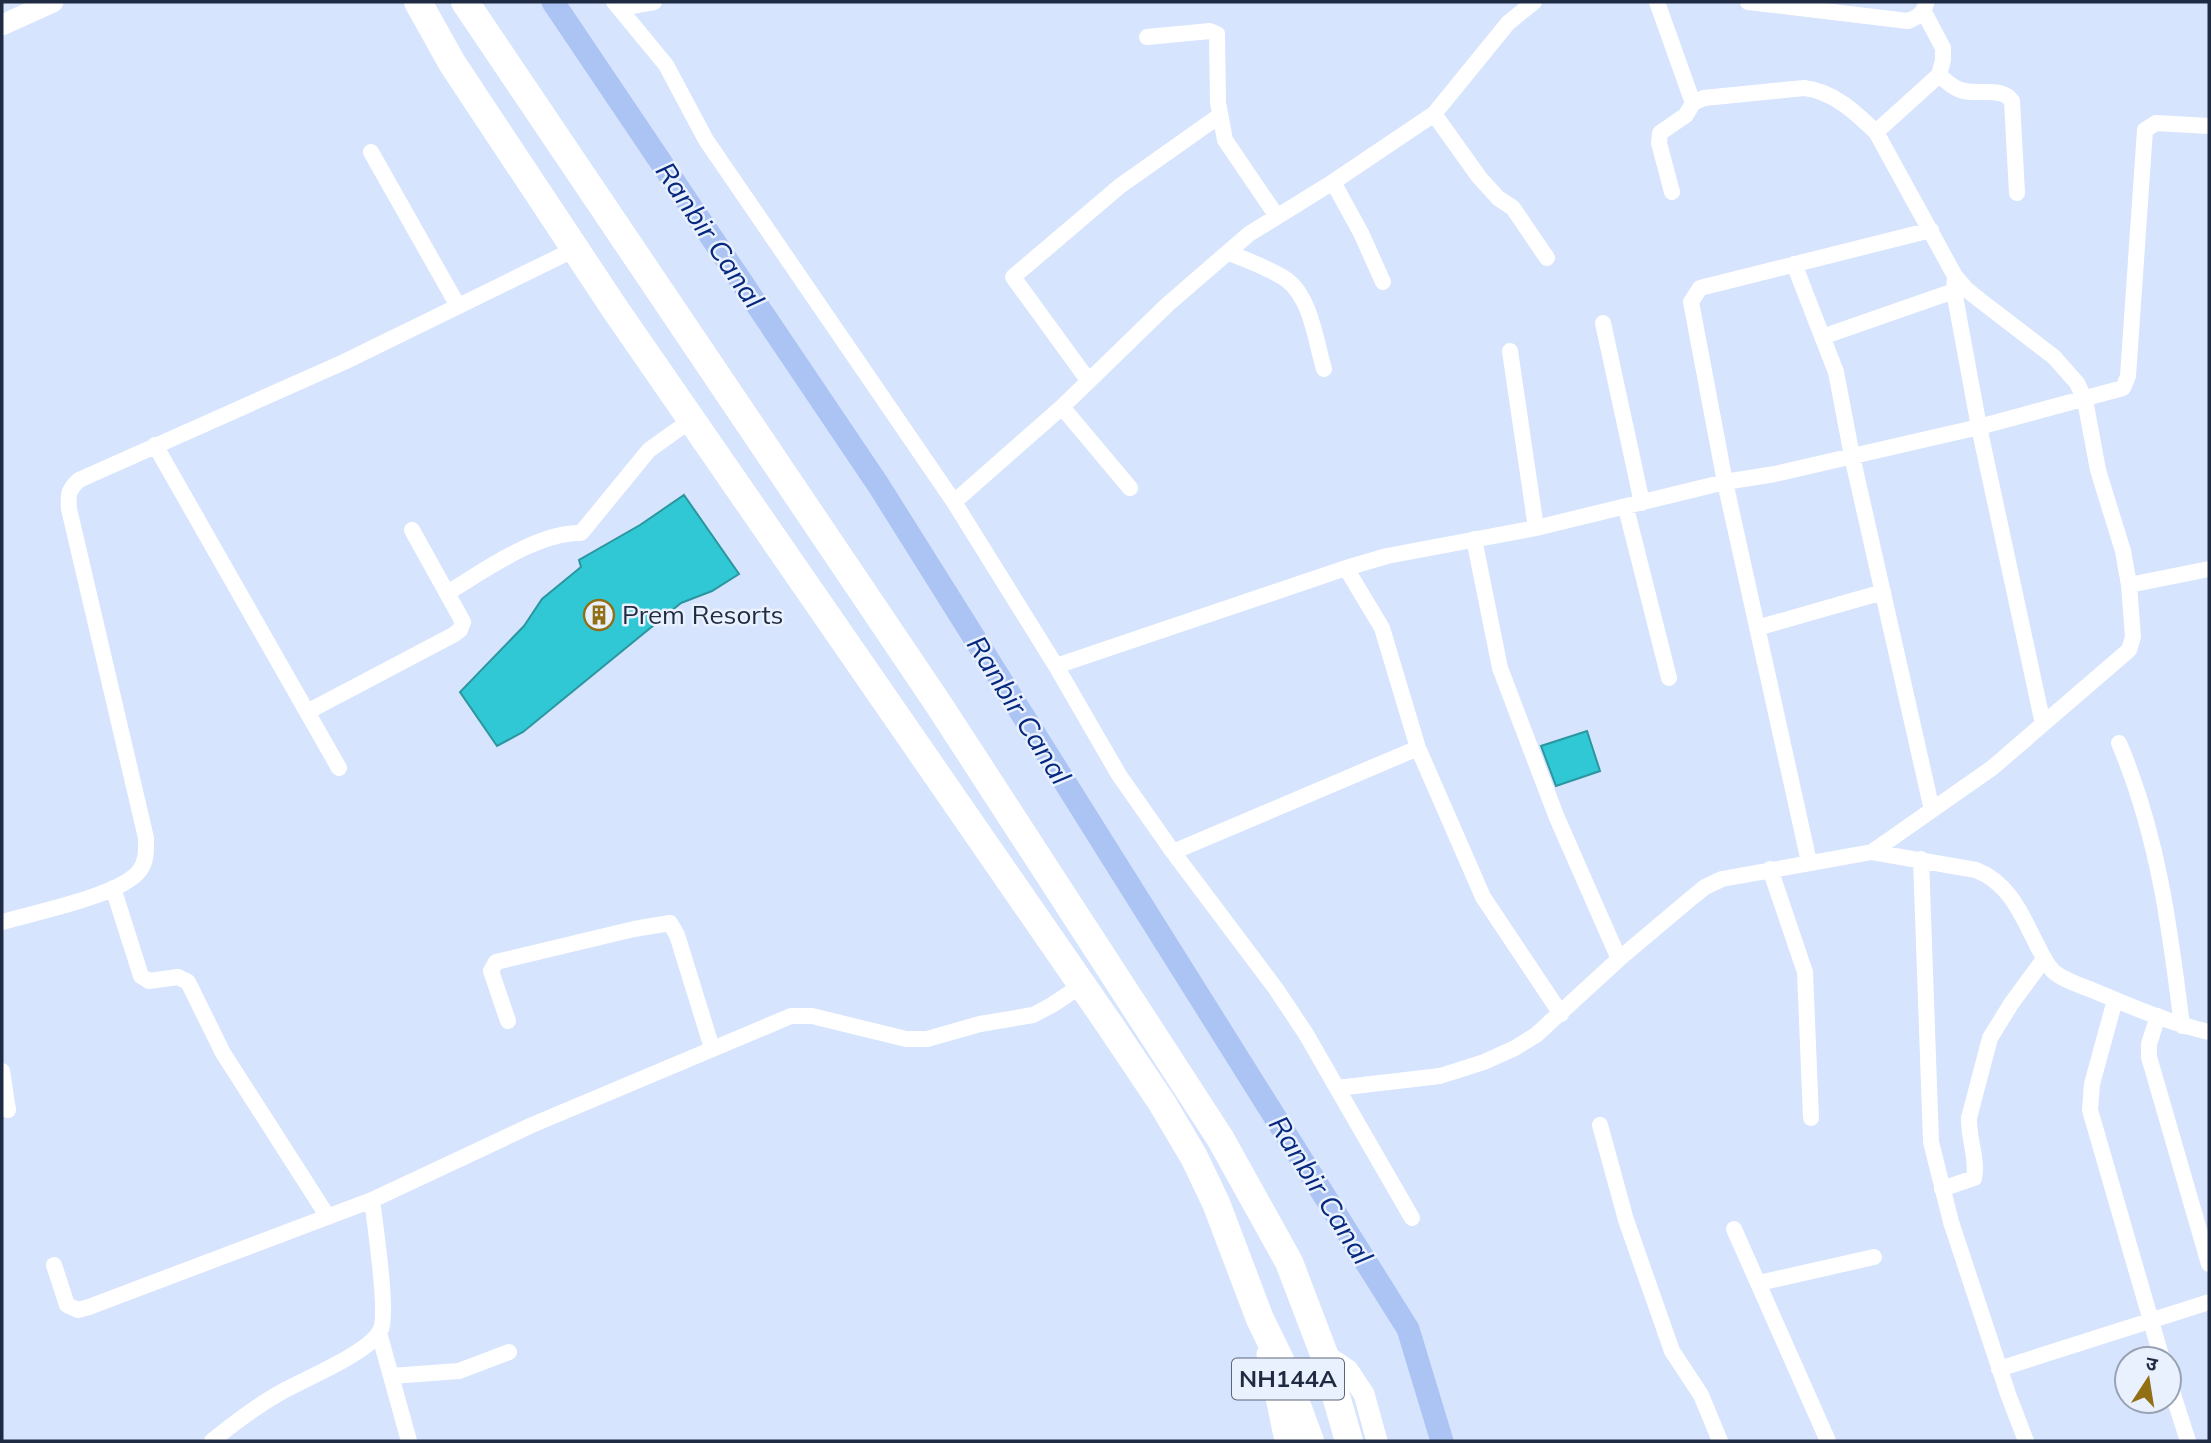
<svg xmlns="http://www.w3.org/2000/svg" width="2211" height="1443" font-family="Mulish,'Noto Sans Devanagari',sans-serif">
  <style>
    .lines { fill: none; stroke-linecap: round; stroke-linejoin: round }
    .canal { stroke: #acc4f4; stroke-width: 23 }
    .building { fill: #30c8d5; stroke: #2b969f; stroke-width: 2 }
    .minor { stroke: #fff; stroke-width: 16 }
    .tertiary { stroke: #fff; stroke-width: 21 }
    .trunk { stroke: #fff; stroke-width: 28 }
    .labels { text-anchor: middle; stroke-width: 5; stroke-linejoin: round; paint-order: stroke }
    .shield { fill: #eaf1fe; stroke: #5c667a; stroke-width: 2 }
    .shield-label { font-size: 24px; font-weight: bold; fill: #1f2b42 }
    .poi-label { font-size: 26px; fill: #1f2b42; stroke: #eaf1fe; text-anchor: start }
    .water-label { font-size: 28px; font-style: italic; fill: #06287f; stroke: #eaf1fe }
  </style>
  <rect width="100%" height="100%" fill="#d7e4fe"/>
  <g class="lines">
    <!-- canal -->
    <path class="canal" d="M553,2l326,484 529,843 34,112"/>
  </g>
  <!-- building -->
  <path class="building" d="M684,495l55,79 -27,17 -31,12 -158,129 -26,14 -37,-54 64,-66 18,-27 39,-32 -2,-7 61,-35z
    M1587,731l13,40 -44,15 -15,-40z"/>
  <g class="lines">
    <!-- minor -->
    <path class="minor" d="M614,2l52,63 40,75 248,362 102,164 63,109 54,77 103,137 30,45 31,54 103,-12 44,-14 31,-14 21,-13 83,-76 70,-59 16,-13 17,-8 150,-27 104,18c33,13 45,43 60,73 5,9 9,20 17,28 10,9 26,14 39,19 38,16 77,33 117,42
      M1657,2l36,101
      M1748,2l160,19c10,-4 15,-7 18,-17
      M620,8l34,-6
      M1147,37l63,-6 7,3 1,69 7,37 51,75
      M1939,75c6,5 12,11 19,14 16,8 43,-4 54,12l5,92
      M1434,114l45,63 19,21 15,10 34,50
      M371,152l87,154
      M1333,182l28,51 22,49
      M1672,192l-13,-49 1,-10 26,-18 7,-12 11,-5 100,-10c29,3 51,24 72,44
      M1228,252c19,9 42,16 59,28 24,18 29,62 37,89
      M1794,264l42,108 16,84 80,354
      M1955,276l-1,15 25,136 64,297
      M1603,323l39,180
      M1822,337l132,-46
      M1510,351l26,177
      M1088,380l-75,-103 107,-91 99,-70
      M1062,407l68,81
      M155,445l184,323
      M954,502l108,-95 105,-102 82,-71 84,-52 101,-68 74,-91 26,-21
      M1626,508l43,170
      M1474,539l26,129 57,150 62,141
      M2129,585l80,-16
      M447,593c37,-22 90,-61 134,-60l68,-83 42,-30
      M1757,628l126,-36
      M1056,666l290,-98 41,-12 149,-28 189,-46 50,-8 204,-47 144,-39 5,-12 17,-246 11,-7 53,3
      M307,712l146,-77 7,-5 3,-8 -51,-92
      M2119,743c39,92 51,185 63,283
      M1418,748l65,149 78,117
      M1173,852l245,-104 -36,-120 -36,-60
      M1872,852l120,-84 137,-118 4,-13 -4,-52 -6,-34 -25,-81 -13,-70 -8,-17 -23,-26 -73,-56 -15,-12 -11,-13 -79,-144 63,-57 4,-15v-12l-19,-36
      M1921,859l10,283 20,80 57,172 18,47
      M1809,862l-84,-380 -34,-180 9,-14 231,-58
      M1770,869l35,103 6,146
      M113,888l28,88 8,5 29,-4 10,5 35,71 105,164
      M2,922c31,-9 121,-27 138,-52 7,-10 6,-21 6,-32l-77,-329c-1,-14 -1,-19 10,-29l265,-118 231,-113
      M2115,1000l-23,84 -2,26 72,249
      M2158,1016l-9,28v13l60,207
      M508,1021l-17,-50 5,-9 138,-33 36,-6 7,12 35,113
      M2,1071l6,39
      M1337,1088l75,130
      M1600,1125l26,95 46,131 29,44 19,46
      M1942,1189l32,-11c4,-19 -6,-40 -5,-60l21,-80 21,-34 33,-45
      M1734,1229l94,212
      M54,1265l13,40 11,5 11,-3 283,-107 160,-75 259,-109h21l94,23h21l53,-15 53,-9 19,-10 30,-20
      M1759,1283l115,-26
      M379,1333l30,108
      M1999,1369l210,-67
      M391,1376l68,-5 50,-19
      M2169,1382l19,59
      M212,1441c21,-17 43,-34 66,-47 23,-14 93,-41 103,-65 7,-18 -6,-105 -9,-129"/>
    <!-- tertiary -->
    <path class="tertiary" d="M2,25l51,-23
      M1267,1354l18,87
      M1324,1354l24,16 16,24 13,47"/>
    <!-- trunk -->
    <path class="trunk" d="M418,2l34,61 163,246 494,715 53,79 32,54 22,46 44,116 21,43 29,79
      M465,2l474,703 281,433 69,124 35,92 25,87"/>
  </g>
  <!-- icons -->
  <defs>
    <g id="building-ring" transform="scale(1.575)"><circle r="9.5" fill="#eaf1fe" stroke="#926e15" stroke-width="1.5"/><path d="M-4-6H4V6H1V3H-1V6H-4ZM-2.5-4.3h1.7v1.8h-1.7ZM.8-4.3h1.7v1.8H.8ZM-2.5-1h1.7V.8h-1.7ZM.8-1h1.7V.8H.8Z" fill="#926e15"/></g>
  </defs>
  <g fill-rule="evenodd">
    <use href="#building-ring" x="599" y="615"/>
  </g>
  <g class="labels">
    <!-- shield labels -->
    <rect class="shield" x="1232" y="1358.5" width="112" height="41" rx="5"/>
    <g class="shield-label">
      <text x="1288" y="1387">NH144A</text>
    </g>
    <!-- poi labels -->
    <g class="poi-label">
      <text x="622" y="624">Prem Resorts</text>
    </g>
    <!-- water labels -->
    <g class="water-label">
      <text transform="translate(710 235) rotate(56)" y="10">Ranbir Canal</text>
      <text transform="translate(1019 710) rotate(58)" y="10">Ranbir Canal</text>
      <text transform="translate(1321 1190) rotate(58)" y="10">Ranbir Canal</text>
    </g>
  </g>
  <!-- border -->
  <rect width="2211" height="1443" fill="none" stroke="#1f2b42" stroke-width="7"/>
  <!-- north arrow -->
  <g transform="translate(2148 1380) rotate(12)"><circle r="33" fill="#eaf1fe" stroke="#99a2b3" stroke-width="2"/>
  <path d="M0-5L12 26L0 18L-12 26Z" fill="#926e15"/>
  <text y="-10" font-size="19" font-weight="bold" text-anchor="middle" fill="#1f2b42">उ</text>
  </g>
</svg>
